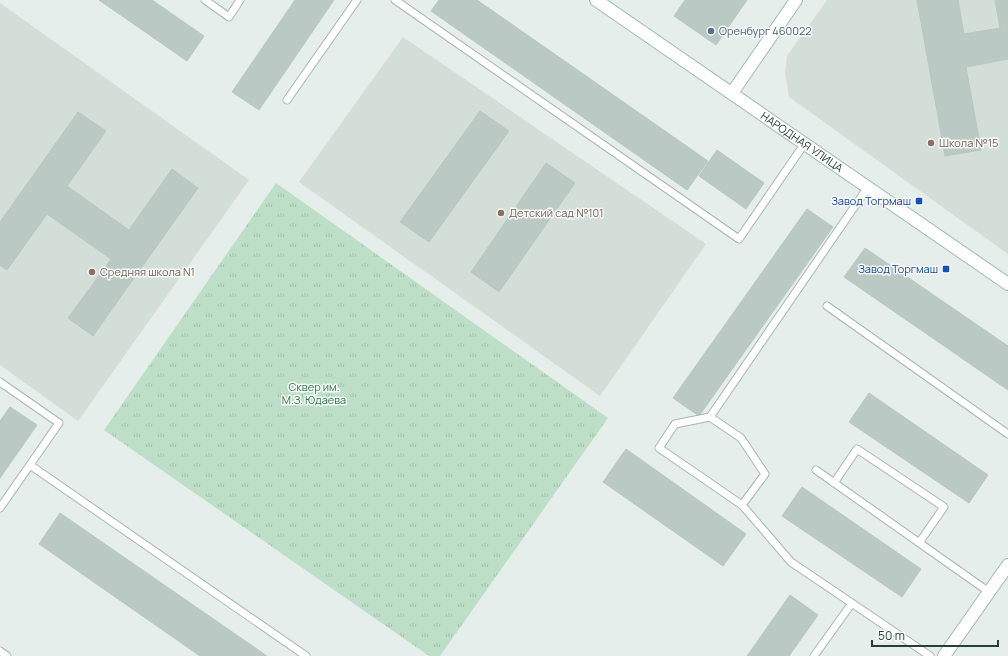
<svg xmlns="http://www.w3.org/2000/svg" width="1008" height="656" font-family="Manrope,sans-serif">
  <style>
    .built { fill: #d3ded9 }
    .grass { fill: url(#grass-tufts) }
    .building { fill: #bac9c3; stroke: #b7c8c1 }
    .lines { fill: none; stroke-linecap: round; stroke-linejoin: round }
    .lane-casing { stroke: #a7b6b1; stroke-width: 9 }
    .secondary-casing { stroke: #a3bab2; stroke-width: 14 }
    .lane { stroke: #fff; stroke-width: 7 }
    .secondary { stroke: #fff; stroke-width: 12 }
    .service-dot { fill: #5c6f8a; stroke: #f6faf8; stroke-width: 1.5 }
    .education-dot { fill: #8d6e63; stroke: #f6faf8; stroke-width: 1.5 }
    .transit-dot { fill: #1a4fb4; stroke: #f6faf8; stroke-width: 1.5 }
    .labels { text-anchor: middle; stroke-width: 3; stroke-linejoin: round; paint-order: stroke }
    .service-label { font-size: 11px; fill: #4e5e75; stroke: #f6faf8; text-anchor: start }
    .street-label { font-size: 11px; fill: #244039; stroke: #f6faf8 }
    .education-label { font-size: 11px; fill: #785e54; stroke: #f6faf8; text-anchor: start }
    .transit-label { font-size: 11px; fill: #164399; stroke: #f6faf8; text-anchor: end }
    .park-label { font-size: 11px; fill: #2d784a; stroke: #f6faf8 }
  </style>
  <defs>
    <pattern id="grass-tufts" width="24" height="20" patternUnits="userSpaceOnUse"><rect width="24" height="20" fill="#bedfc7"/><path d="M3 7l-1-3M5 7V3M7 7l1-3M15 17l-1-3M17 17v-4M19 17l1-3" fill="none" stroke="#a3c0ac"/></pattern>
  </defs>
  <rect width="100%" height="100%" fill="#e5eeea"/>
  <!-- built -->
  <path class="built" d="M827,0h181v254l-219,-157 -4,-24 2,-17z
    M0,3l249,177 -171,241 -78,-56z
    M403,37l303,207 -106,152 -301,-214z"/>
  <!-- grass -->
  <path class="grass" d="M276,183l332,235 -168,238h-11l-325,-226z"/>
  <!-- building -->
  <path class="building" d="M99,0h53l52,36 -17,25z
    M295,0h39l-75,110 -27,-18z
    M439,0h38l231,161 -21,29 -256,-179z
    M685,0h62l-31,45 -42,-29z
    M917,0h41l6,34 36,-6 -5,-28h13v59l-42,8 15,83 -36,6z
    M480,111l29,20 -80,111 -29,-20z
    M78,112l28,19 -39,55 62,44 43,-61 26,19 -105,148 -25,-18 43,-59 -64,-45 -40,56 -7,-5v-43z
    M717,150l47,33 -18,26 -47,-33z
    M546,163l29,20 -76,109 -28,-20z
    M807,209l26,18 -134,189 -26,-18z
    M865,248l143,98v44l-164,-113z
    M869,393l119,82 -19,28 -120,-81z
    M10,407l27,18 -37,53v-57z
    M626,449l120,85 -23,32 -120,-84z
    M802,487l119,82 -19,28 -120,-81z
    M60,513l207,143h-67l-161,-112z
    M790,595l28,20 -29,41h-42z"/>
  <g class="lines">
    <!-- lane casing -->
    <g class="lane-casing">
      <path id="lane" d="M205,0l24,17 11,-17
        M395,0l344,239 66,-96
        M287,100l70,-100
        M827,306l181,128
        M0,382l59,41 -59,85
        M710,417l158,-230
        M30,465l276,191
        M816,470l173,122
        M834,483l23,-34 87,58 -25,36
        M742,505l23,-31 -24,-36 -31,-21 -35,7 -16,24 83,57 49,57 139,94
        M0,651l7,5
        M814,656l38,-53"/>
    </g>
    <!-- secondary casing -->
    <g class="secondary-casing">
      <g id="secondary">
        <path id="s1" d="M596,0l412,284"/>
        <path d="M732,93l64,-93"/>
        <path d="M944,656l64,-91"/>
      </g>
    </g>
    <!-- lane -->
    <use href="#lane" class="lane"/>
    <!-- secondary -->
    <use href="#secondary" class="secondary"/>
  </g>
  <!-- markers -->
  <circle class="service-dot" cx="711" cy="31" r="4"/>
  <g class="education-dot">
    <circle cx="931" cy="143" r="4"/>
    <circle cx="501" cy="213" r="4"/>
    <circle cx="92" cy="272" r="4"/>
  </g>
  <g class="transit-dot">
    <rect x="915" y="197" width="8" height="8" rx="2"/>
    <rect x="942" y="265" width="8" height="8" rx="2"/>
  </g>
  <g class="labels">
    <!-- service labels -->
    <g class="service-label">
      <text x="719" y="35">Оренбург 460022</text>
    </g>
    <!-- street labels -->
    <g class="street-label">
      <text dy="4" stroke="none"><textPath href="#s1" startOffset="250">НАРОДНАЯ УЛИЦА</textPath></text>
    </g>
    <!-- education labels -->
    <g class="education-label">
      <text x="939" y="147">Школа №15</text>
      <text x="509" y="217">Детский сад №101</text>
      <text x="100" y="276">Средняя школа N1</text>
    </g>
    <!-- transit labels -->
    <g class="transit-label">
      <text x="911" y="205">Завод Тогрмаш</text>
      <text x="938" y="273">Завод Торгмаш</text>
    </g>
    <!-- park labels -->
    <g class="park-label">
      <text x="314" y="391">Сквер им.<tspan x="314" dy="13">М.З. Юдаева</tspan></text>
    </g>
  </g>
  <!-- scale -->
  <path d="M872 640v6h126v-6" fill="none" stroke="#244039" stroke-width="2"/>
  <text x="878" y="640" font-size="12" fill="#244039" stroke="#f6faf8" stroke-width="3" paint-order="stroke">50 m</text>
</svg>
